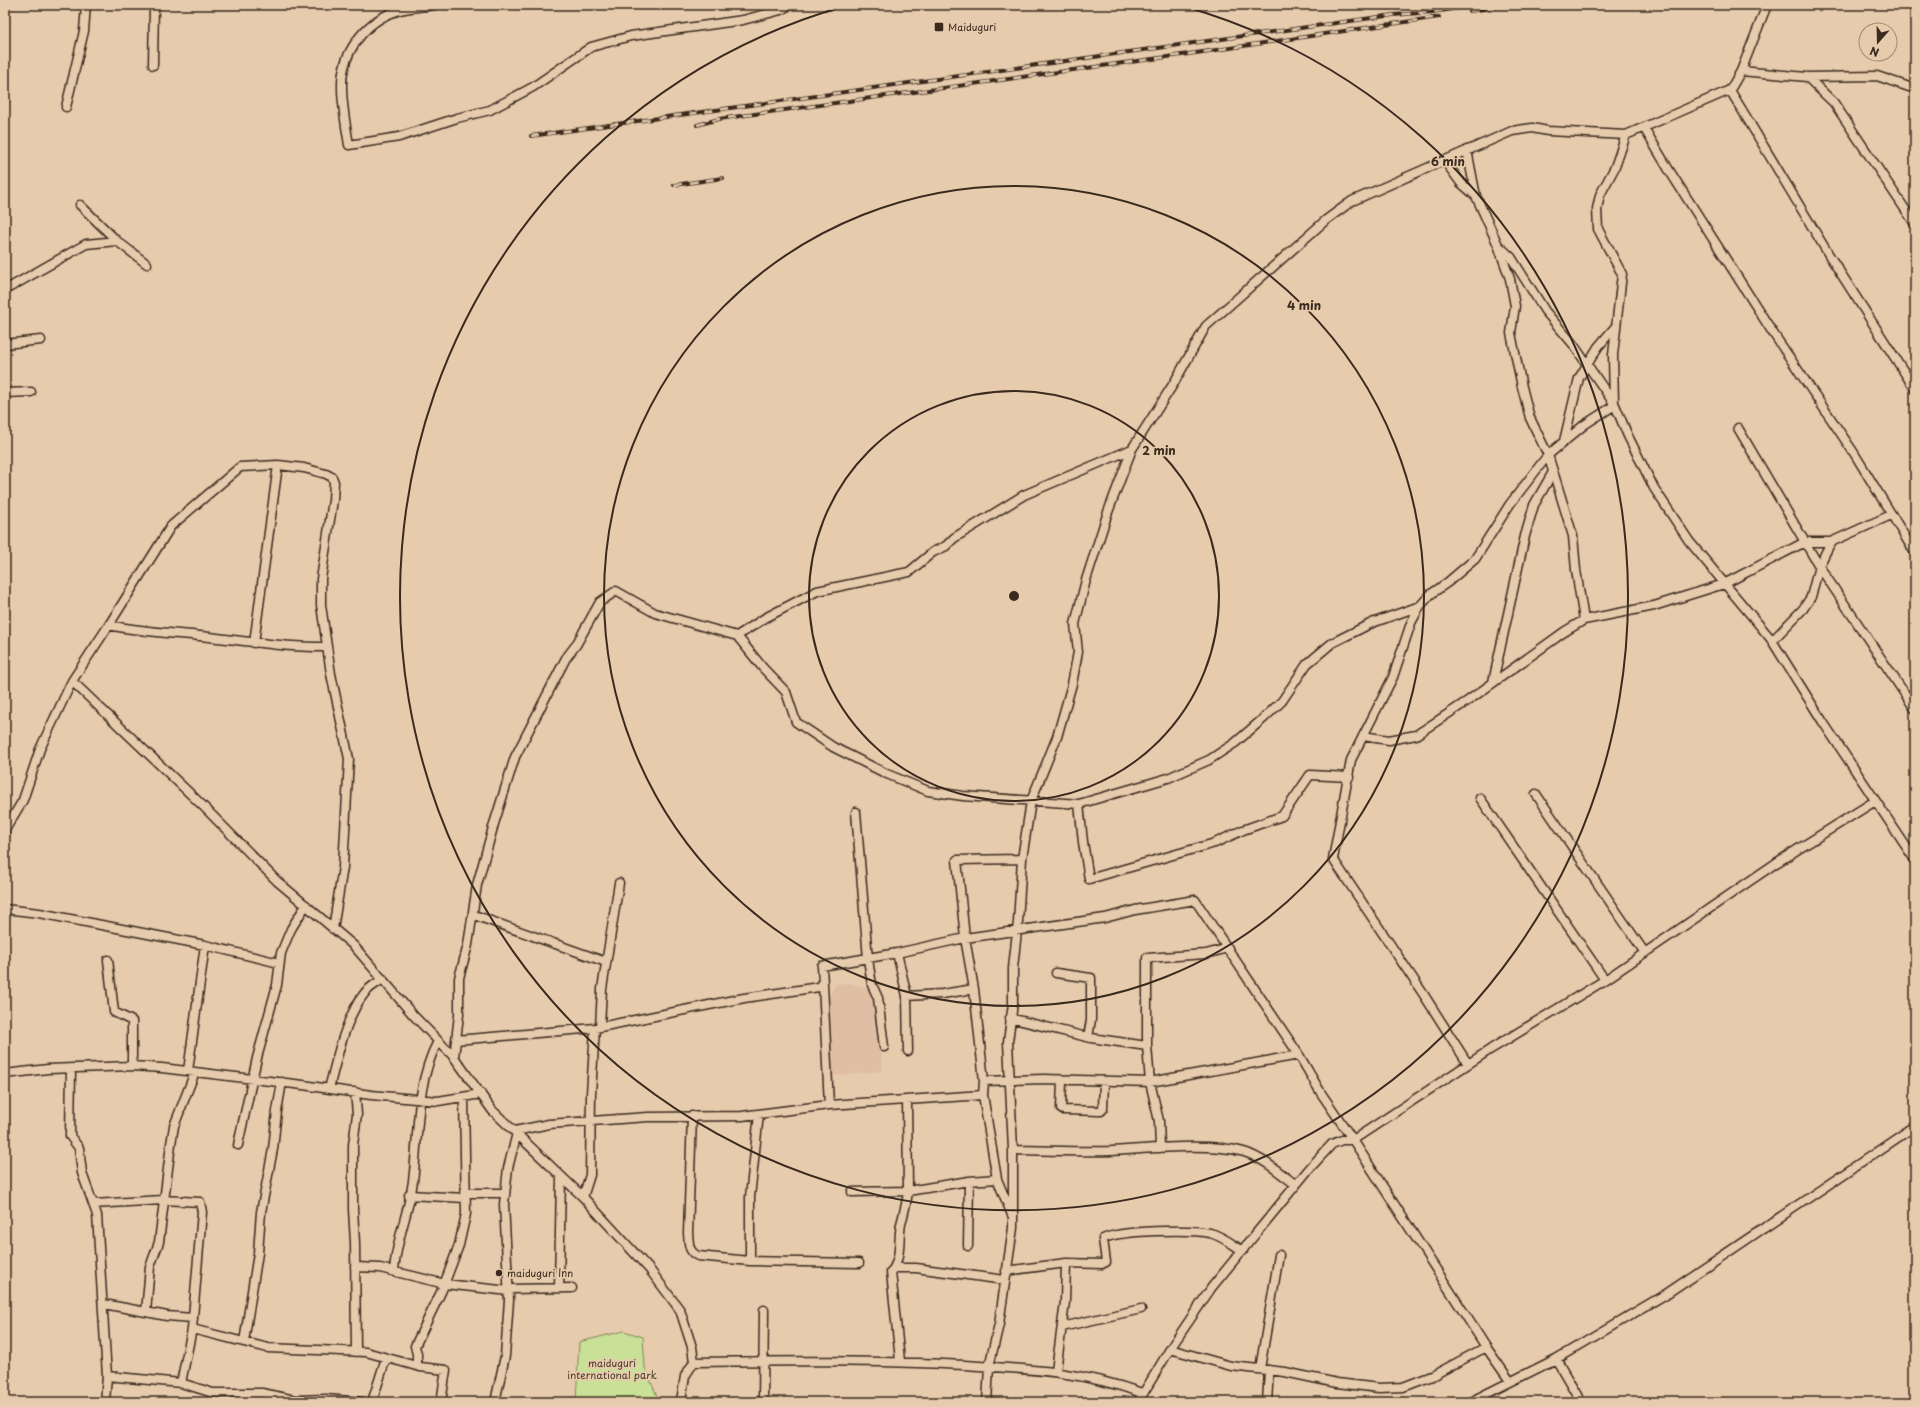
<svg xmlns="http://www.w3.org/2000/svg" width="1920" height="1407" font-family="'Playpen Sans',sans-serif">
  <style>
    .built { fill: #e0bea4 }
    .green { fill: #c8e197; stroke: #82865a }
    .lines { fill: none; stroke-linecap: round; stroke-linejoin: round }
    .street-casing { stroke: #3b2a1e; stroke-width: 11 }
    .street { stroke: #e6cbad; stroke-width: 8 }
    .rail-casing { stroke: #3b2a1e; stroke-width: 4 }
    .rail { stroke: #e6cbad; stroke-width: 2.5; stroke-dasharray: 8; stroke-linecap: butt }
    .ring { fill: none; stroke: #3b2a1e; stroke-width: 2 }
    .poi-dot { fill: #3b2a1e; stroke: #e6cbad; stroke-width: 1.5 }
    .labels { text-anchor: middle; stroke-width: 3.5; stroke-linejoin: round; paint-order: stroke }
    .poi-label { font-size: 10px; fill: #3b2a1e; stroke: #e6cbad; text-anchor: start }
    .park-label { font-size: 10px; fill: #493c2a; stroke: #e6cbad }
    .centre { fill: #3b2a1e; stroke: #e6cbad; stroke-width: 2 }
    .ring-label { font-size: 12px; text-anchor: middle; font-weight: bold; fill: #3b2a1e; stroke: #e6cbad; stroke-width: 3.5; stroke-linejoin: round; paint-order: stroke }
  </style>
  <rect width="100%" height="100%" fill="#e6cbad"/>
  <filter id="ink" filterUnits="userSpaceOnUse"><feTurbulence type="fractalNoise" baseFrequency=".025" numOctaves="2"/><feDisplacementMap in="SourceGraphic" scale="8" xChannelSelector="R" yChannelSelector="G"/><feConvolveMatrix kernelMatrix="1 2 1 2 8 2 1 2 1" color-interpolation-filters="sRGB"/></filter>
  <g filter="url(#ink)">
    <!-- built -->
    <path class="built" d="M848,983l27,7 6,39 1,42 -51,5 -3,-77 8,-15z"/>
    <!-- green -->
    <path class="green" d="M624,1331l19,6 2,31 12,28 -2,6h-79l3,-60z"/>
    <g class="lines">
      <!-- street casing -->
      <g class="street-casing">
        <path id="street" d="M434,5c-12,2 -25,2 -37,6 -32,10 -56,42 -55,76 0,19 4,39 7,58l50,-8 58,-19 33,-8 43,-23 58,-40 40,-11 112,-16 38,-10 8,-5
          M153,65l1,-60
          M1741,71l66,6 70,-1 38,13
          M1807,77l27,26 81,121
          M1730,90l99,165 86,134
          M66,107l18,-76 2,-26
          M1644,128l25,42 104,163 81,120 61,100
          M1467,150l9,46 22,49 12,34 5,27 -4,27 11,54 8,31 18,37 25,81 3,34 8,50
          M1444,160l17,23 15,13
          M80,205l37,36
          M1498,245l13,12 34,54 28,33 42,61 13,31 26,52 35,53 82,98 52,83 92,138
          M5,290l81,-46 31,-3 30,23
          M5,344l36,-4
          M5,393l26,-1
          M1614,404l-1,-49 9,-81 -24,-45 -1,-20 3,-14 15,-28 11,-32
          M1738,428l81,138 96,143
          M1564,441l15,-63 19,-31 17,-20
          M109,625c28,6 55,8 83,10 45,5 89,12 134,12
          M737,636l28,-18 52,-27 92,-19 24,-20 13,-6 8,-8 70,-43 108,-46
          M1772,641l31,-32 8,-12 8,-31 12,-24 60,-27
          M254,643l24,-178
          M72,681l131,125 74,75 77,65 60,70 40,41 38,53 91,87 67,73 30,40 12,37 2,15 -9,14 -4,25
          M1493,682l32,-146 9,-31 19,-33
          M1363,736l26,4 27,-5 53,-35 95,-68 20,-12 70,-14 70,-22 81,-42h26
          M1536,794l109,159
          M1480,798l125,182
          M1079,804l4,38 6,37 126,-36 28,-13 39,-14 28,-41 39,2
          M856,812l12,147 4,26 6,13 6,49
          M5,830l18,-30 17,-51 32,-68 37,-56 62,-99 69,-59 38,-2 26,3 22,6 6,3 2,5 -1,18 -12,79v26l10,69 18,85 -6,108 -10,62
          M5,909l34,4 166,32 74,18
          M474,915l132,47
          M897,953l68,-15 140,-20 30,-8 60,-10 104,155 22,38 32,47 133,207
          M108,960l6,52 18,9v45
          M1056,973l35,5v42l-3,17
          M823,984l6,121
          M907,996l1,55
          M1010,1018l81,20 56,8
          M600,1027l2,-38 17,-106
          M456,1040l139,-12 149,-30 75,-11 4,-3 -1,-18 75,-13 10,43 35,-2 32,-5
          M454,1057l5,-42v-37l9,-33 9,-60 17,-61 21,-67 51,-99 10,-13 24,-43 16,-11 39,22 82,23 26,32 23,24 10,30 37,25 54,27 41,17 35,5 116,8 89,-26 41,-18 26,-17 29,-25 18,-17 25,-37 25,-21 40,-20 48,-17
          M1468,1064l-44,-69 -91,-136 18,-99 42,-83 18,-54 9,-17 11,-12 17,-12 27,-23 35,-55 38,-49 36,-30 31,-20
          M71,1068l-1,68 9,12 3,25 15,42 10,161 -2,26
          M188,1071l17,-126
          M5,1074l43,-5 84,-3 30,2 141,17 68,10 67,6 43,-7
          M1062,1080l-1,29 2,1 38,1 2,-2 1,-28
          M984,1081l60,-2 106,3 149,-27
          M329,1089c7,-28 17,-73 35,-95 4,-6 13,-11 19,-15
          M355,1092l2,22 -4,31v64l2,34 1,109
          M692,1116l-4,117c1,10 0,19 10,23l52,5 109,2
          M515,1131l34,-7 99,-7 94,-1 87,-11 154,-10
          M238,1145l19,-87 20,-73 4,-32 10,-24 15,-24
          M1160,1148l-1,-27 -9,-39 -3,-36v-88l59,-4 22,-6
          M1013,1150c32,0 65,2 98,1 38,-2 97,-9 133,1 19,6 36,21 52,33
          M852,1192l56,-1 -1,-91
          M465,1193h40
          M409,1195l56,3
          M583,1197l7,-22 1,-81 4,-66
          M93,1204l70,-4 37,2 2,10 -10,117 -11,54
          M1012,1215l-15,-36 -14,-84 1,-14 -10,-92 -9,-51 -8,-78 65,-1
          M968,1246l1,-65
          M750,1261v-64l9,-83
          M355,1267l25,1 65,16 64,7
          M894,1268h22l89,12
          M394,1271c2,-31 15,-59 19,-90 6,-48 2,-96 25,-140
          M1006,1271l60,-8 36,1 4,-2 -3,-23c16,-9 88,-10 107,-6 12,3 22,11 33,18
          M559,1288l2,-112
          M509,1289l63,-1
          M104,1304l63,12 25,2
          M146,1312l4,-45 9,-25 12,-98 3,-18 21,-54
          M1062,1327l79,-18
          M192,1329l76,19 98,4 54,15 26,3 -5,32
          M244,1342l14,-89 3,-41 12,-63 4,-38 5,-29
          M1170,1349l61,17 54,6 52,11 42,5 24,-1 29,-11 54,-29 24,34
          M1556,1359l25,43
          M900,1361l-9,-89c11,-13 7,-32 10,-48 3,-11 6,-22 7,-33l61,-10 28,-2
          M694,1362c90,-1 180,-2 270,3 65,4 116,6 178,28
          M417,1366v-12l-2,-8 27,-56 17,-45 7,-31 -2,-117
          M1260,1369l19,-114
          M1056,1371l9,-69 1,-39
          M107,1376l74,7 32,10h49l33,7 31,-1 37,3
          M372,1402l14,-44
          M495,1402l10,-46 4,-56 -5,-96 4,-36 9,-35
          M763,1402l1,-92
          M987,1402l2,-35 10,-43 14,-96v-78l-5,-108 5,-39v-35l5,-46 4,-63 9,-58 26,-64 15,-53 6,-32 -3,-28 11,-44 22,-68 24,-63 42,-66 32,-57 120,-106 26,-19 160,-70 20,-3 16,3 78,4 104,-45 11,-19 26,-66
          M1138,1402l32,-53 42,-62 97,-118 23,-25 10,-4h11l138,-91 114,-69 171,-117 99,-62
          M1267,1402l2,-32
          M1470,1402l86,-43 110,-65 249,-168"/>
      </g>
      <!-- street -->
      <use href="#street" class="street"/>
      <!-- rail casing -->
      <g class="rail-casing">
        <path id="rail" d="M1470,11l38,-6
          M697,125l22,-6 477,-66 243,-36
          M531,136l862,-121 40,-3 45,-7
          M674,185l49,-7"/>
      </g>
      <!-- rail -->
      <use href="#rail" class="rail"/>
    </g>
  </g>
  <!-- distance rings -->
  <g class="ring">
    <circle cx="1014" cy="596" r="205"/>
    <circle cx="1014" cy="596" r="410"/>
    <path d="M1183 6A614 614 0 1 1 845 6"/>
  </g>
  <!-- markers -->
  <g class="poi-dot">
    <rect x="934" y="22" width="10" height="10" rx="2"/>
    <circle cx="499" cy="1273" r="4"/>
  </g>
  <g class="labels">
    <!-- poi labels -->
    <g class="poi-label">
      <text x="948" y="31">Maiduguri</text>
      <text x="507" y="1277">maiduguri Inn</text>
    </g>
    <!-- park labels -->
    <g class="park-label">
      <text x="612" y="1367">maiduguri<tspan x="612" dy="12">international park</tspan></text>
    </g>
  </g>
  <circle cx="1014" cy="596" r="6" class="centre"/>
  <g class="ring-label">
    <text x="1448" y="166">6 min</text>
    <text x="1304" y="310">4 min</text>
    <text x="1159" y="455">2 min</text>
  </g>
  <!-- margin -->
  <rect width="1920" height="1407" fill="none" stroke="#e6cbad" stroke-width="20"/>
  <rect x="10" y="10" width="1900" height="1387" fill="none" stroke="#3b2a1e" stroke-width="1.5" filter="url(#ink)"/>
  <!-- north arrow -->
  <g transform="translate(1878 42) rotate(200)"><circle r="19" fill="#e6cbad" stroke="#a28b74"/>
  <path d="M0-3L7 15L0 10L-7 15Z" fill="#3b2a1e"/>
  <text y="-6" font-size="11" font-weight="bold" text-anchor="middle" fill="#3b2a1e">N</text>
  </g>
</svg>
